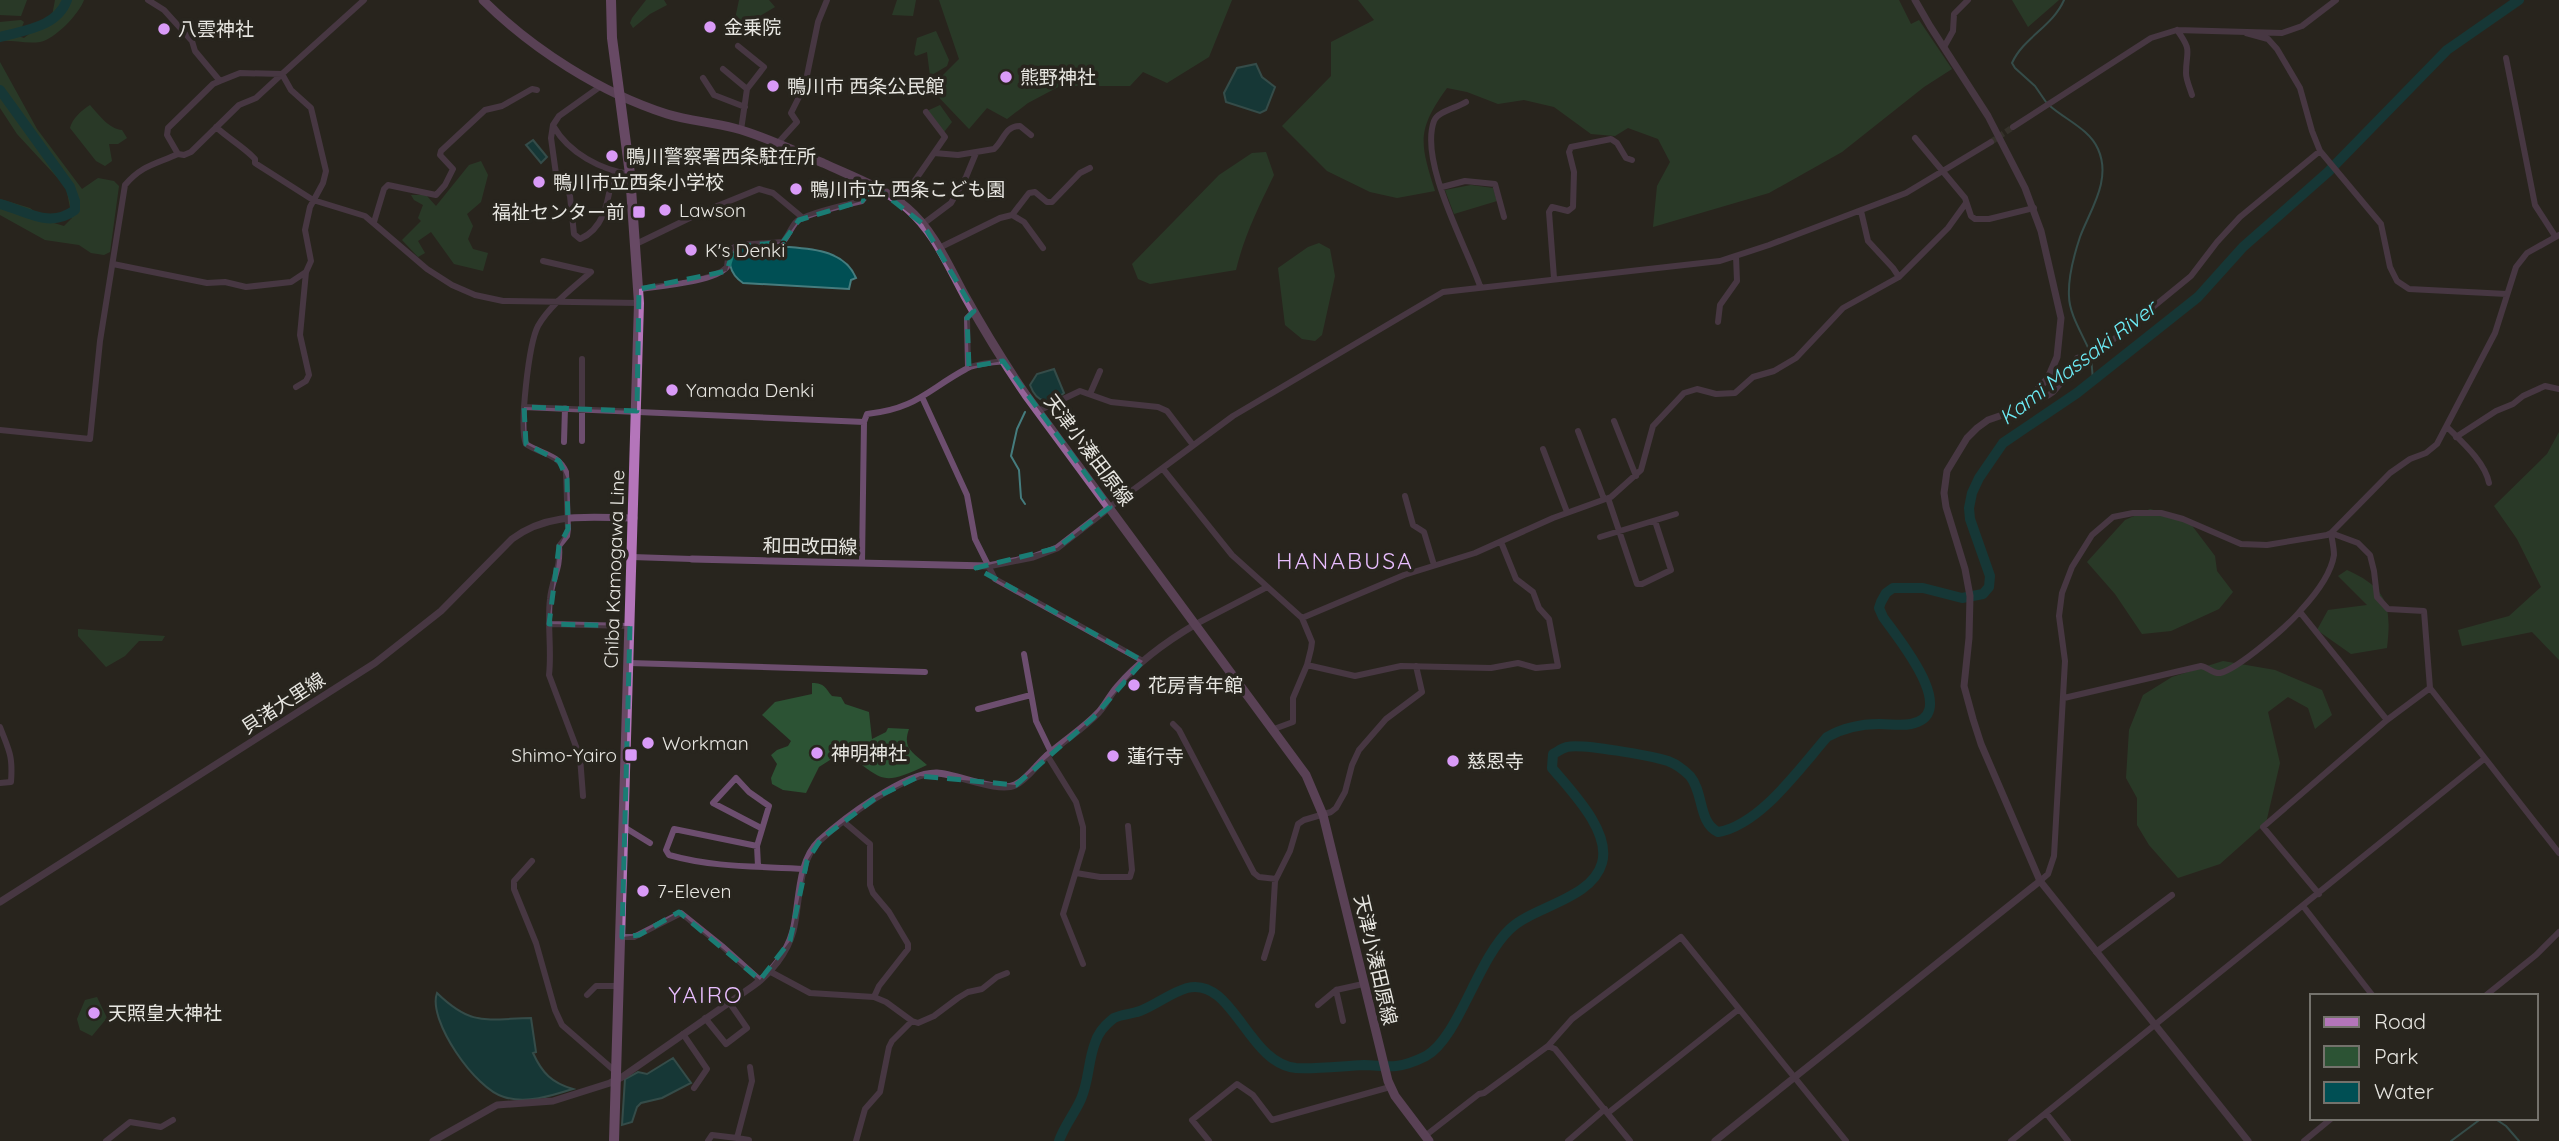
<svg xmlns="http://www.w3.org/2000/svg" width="2559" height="1141" font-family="Quicksand,'Noto Sans JP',sans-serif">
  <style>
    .green { fill: #2c5334 }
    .water { fill: #004f54; stroke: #457c7e; stroke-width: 2 }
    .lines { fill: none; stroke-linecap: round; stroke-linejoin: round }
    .stream { stroke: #457c7e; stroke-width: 2 }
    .river { stroke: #004f54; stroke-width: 10 }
    .minor-tunnel { stroke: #45423b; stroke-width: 6; stroke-dasharray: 6 3; stroke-linecap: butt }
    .minor { stroke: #6d4e6f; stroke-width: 6 }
    .tertiary { stroke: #6d4e6f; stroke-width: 7 }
    .secondary { stroke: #956499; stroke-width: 9 }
    .primary { stroke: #b475ba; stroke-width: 10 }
    .marked { fill: none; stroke: #1a7c74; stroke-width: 5; stroke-dasharray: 14 9; stroke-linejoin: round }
    .poi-dot { fill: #d99af7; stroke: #28251e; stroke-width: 2.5 }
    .labels { text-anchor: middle; stroke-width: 7; stroke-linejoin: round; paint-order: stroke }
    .poi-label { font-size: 19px; fill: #e7e6e1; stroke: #28251e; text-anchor: start }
    .street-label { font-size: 19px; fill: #e7e6e1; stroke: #28251e }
    .water-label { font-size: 21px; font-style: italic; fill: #6dedf7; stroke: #28251e }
    .quarter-label { font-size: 23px; letter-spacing: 2px; fill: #e8bdfe; stroke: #28251e }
  </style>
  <rect width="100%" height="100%" fill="#28251e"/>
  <!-- green -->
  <path class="green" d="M0,0h27l-6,16 -21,-1z
    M55,0h29c-5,14 -29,39 -44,42 -13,2 -27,-2 -40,-1v-19l21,-2 3,2 -6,14 6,2 28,-22z
    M646,0h18l3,5 -17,9 -17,14 -3,-5 2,-5z
    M739,0h30l6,7 -22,13 -16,1 -2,-2z
    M897,0h19l-3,16 -21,-1z
    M939,0h293l-23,57 -42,26 -24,-11 -13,14h-70l-32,17 -21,16 -20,-11 -18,21 -39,-41 29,-29z
    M1358,0h541l12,24 8,-4 33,49 -28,18 -82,65 -73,41 -116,34 4,-41 13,-24 -12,-23 -30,-11 -13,8 -24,-2 -37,-27 -30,-7 -26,4 -31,-12 -20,-4c-31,43 -27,55 -12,103l-38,7 -27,-6 -43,-21 -45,-45 49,-50v-34l43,-22z
    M2012,0h47l-31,27z
    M936,31l13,29 -2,6 -17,10 -3,-24 -11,4 -2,-2 3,-16z
    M0,62l37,67 45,60 16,-11 16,3 5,5 -9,66 -6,3 -13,-2 -12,-8 -34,-5 -45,-25v-16l30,9 17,13 17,5 8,-8 -6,-31 -49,-53 -17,-26z
    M90,105c9,10 19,24 32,25l5,8 -9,6h-9l3,17 -7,5 -9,-5 -26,-33c2,-9 12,-18 20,-23z
    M940,105l12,17 -8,10 -17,-21z
    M1266,152l8,23c-15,31 -30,61 -38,95l-86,14 -12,-5 -6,-15 87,-89 33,-22z
    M481,161l7,14 -7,27 -14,12 6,12 -5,13 5,10 15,4 -5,18 -29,-7 -23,-32 -13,9 7,12 -7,4 -16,-17 19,-19 -3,-3 5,-13 -9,-5 -3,-5h15l10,11 33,-41z
    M1471,185l22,3 4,13 -43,13 -9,-24z
    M1319,243l11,6 5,27 -13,59 -7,6 -13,-2 -17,-14 -7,-57 30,-21z
    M2559,432v228l-27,-28 -70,14 -4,-16 51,-14 32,-29 -24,-48 -23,-33 53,-52z
    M2150,509l37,10 28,37 2,15 16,21 -14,17 -48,22 -29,3 -27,-40 -28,-32 38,-42z
    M2347,570c40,18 45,35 40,78l-36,6 -34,-24 11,-20 39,-5 -29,-29z
    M78,629l87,7 -3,5h-23l-14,15 -19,11 -28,-31z
    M2223,661l52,9 47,20 10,25 -17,14 -7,-21 -20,-11 -20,15 12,51 -14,60 -46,41 -42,14 -29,-33 -12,-20v-27l-11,-20 3,-48 14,-35 29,-18z
    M812,683c13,0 13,5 20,13l9,1 4,7 24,8 3,27 14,-7 2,-4 21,1c-7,20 4,23 18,36 -53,26 -43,9 -86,-12l-22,14 -13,26 -23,-3 -11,-6 -1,-6 6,-14 -6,-9 6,-5 11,-4 3,-5 -29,-26 13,-13 37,-8z
    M97,997l10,21 -15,18 -12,-6 -3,-11 8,-19z"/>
  <!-- water -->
  <path class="water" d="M1256,64l6,13 13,10 -9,23 -6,3 -34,-11 -2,-9 13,-25z
    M533,140l14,17 -6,6 -15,-18z
    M788,247c26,2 57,4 68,31l-5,2 -2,9 -106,-6c-13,-9 -19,-25 -5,-35z
    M1054,369l10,24c-14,12 -27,11 -34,-8l7,-11z
    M437,993c35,34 49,26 94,25l5,34 -3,1c9,20 19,30 40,36 -22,7 -47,15 -69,8 -28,-7 -77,-77 -67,-104z
    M673,1058l18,25 -29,15 -21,5 -4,4 -5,15 -10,3 3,-46 13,-7 9,2z"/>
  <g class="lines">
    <!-- stream -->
    <path class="stream" d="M2046,102l-11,-16 -20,-18 -3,-5c11,-25 41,-37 52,-63
      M2050,106c16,14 39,23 48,43 14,31 -8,61 -18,88 -6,18 -12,40 -11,59 0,18 14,39 21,56
      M2091,357l2,23
      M1025,504l-4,-6 -2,-28 -8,-14 6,-27 8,-17
      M2494,1118l12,8 13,15
      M2451,1141l31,-23"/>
    <!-- river -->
    <path class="river" d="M0,37c25,-7 57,-10 67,-37
      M0,90l70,97 5,14v9c-26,19 -48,1 -75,-6
      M1059,1141c5,-15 16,-28 22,-42 8,-18 7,-38 14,-56 3,-10 11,-19 19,-25 8,-4 18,-4 26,-7 16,-6 30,-18 47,-23 46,-12 61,76 109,80 22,1 46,-2 68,-3 11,0 22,2 32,1 9,-1 22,-6 30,-10 33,-19 51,-96 84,-127 24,-23 82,-30 92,-66 9,-32 -31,-72 -50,-95l1,-14c4,-2 9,-6 14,-7 14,-4 85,9 101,14 8,3 17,10 22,15 14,17 8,46 28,56 42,-7 82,-64 109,-95 16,-9 33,-13 52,-13 11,0 21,2 32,0 51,-10 -15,-88 -28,-107l-4,-9 2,-6 5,-9 7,-5h30l39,10 21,-4 6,-7 1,-11 -20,-57 -1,-11 3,-15 7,-15 24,-35 74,-50 121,-96 45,-50 85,-75 119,-122 72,-50"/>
    <!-- minor-tunnel -->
    <path class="minor-tunnel" d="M1991,142l22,-15"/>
    <!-- minor -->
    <path class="minor" d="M148,0l16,10 28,31 3,10 25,30
      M2177,30c16,22 9,20 9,43 0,7 4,15 6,22
      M2246,33l22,6 9,10 23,39 12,43 8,20 61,73 9,43 7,14 12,8 98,5
      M738,46l26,21 -17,22 -6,41
      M1944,47l9,-16 1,-17 14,-14
      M2506,58l29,147 20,31
      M723,69l24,20
      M703,78l11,17 31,12
      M601,86l-42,30 -6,9 -2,13 5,36 11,13 3,9 4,38 6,5c27,-12 28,-42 33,-67
      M1466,102c-9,6 -28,9 -32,19 -15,41 32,125 46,165
      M216,127c13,12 28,20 39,32v4l58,37 52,16 62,53 25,16 23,10 28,6 136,2
      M554,127c15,26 47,43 76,47
      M2013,127l138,-89 26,-8 105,3 20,-7 34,-26
      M1915,138l50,60 6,18 4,3h14l45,-11
      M777,144l20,-22 -6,-9 14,-28 13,-63 9,-22
      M934,153l24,2 36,-6c10,-9 11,-23 26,-23l11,9
      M178,154l6,1 7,-3 48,-47 17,-7 26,-24 9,16 20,18 15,63 -3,12 -13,24 -5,23 6,31 -5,11 -6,63 9,40 -3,6 -10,6
      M1442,187l23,-6 30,3 9,33
      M900,202l45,-65 -19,-25
      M1861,211l7,30 25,27 6,9
      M1012,215l17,-22 6,-1 12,10h5l28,-29 10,-5
      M374,222l10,-33 4,-4 48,10 9,-10 8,-16 -13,-14 1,-4 44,-41 17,-4 30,-17 5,1
      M923,224l28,-21 15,-26 10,-24
      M636,244l64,-31 59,-24 14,4 30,25
      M939,248l61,-30 12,-3 12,7 19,26
      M543,261l48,11
      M113,264l94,19 18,-1 21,5 45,-5 15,-10
      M1554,278l-5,-66 3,-5 16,4 5,-4 1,-35 -5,-20 2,-5 40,-8 6,4 9,15 6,2
      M639,289c21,-3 75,-7 88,-22l2,-17 9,-5 45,-3c5,-6 8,-14 13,-20 8,-8 53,-18 66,-21l12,-15
      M1718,322l2,-17 17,-24 -1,-25
      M582,359v82
      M968,367l-1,-49 7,-7
      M1090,394l10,-23
      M922,397l45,98 8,44 20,40 148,82
      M2026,402c35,-5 33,-20 51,-44l16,-4 10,-6 88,-72 26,-34 23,-25 80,-66
      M524,407l340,15
      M1038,411l42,-20 31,11 47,5 9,4 26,34
      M1614,421l22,55
      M2447,427c15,15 38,35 42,56
      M0,430l90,9 10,-98 25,-156c17,-20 31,-21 53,-31l-11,-19 1,-7 45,-44 7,-3 20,-8 42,1 82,-74
      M1578,431l26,68
      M2456,437l40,-26 17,-7 10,-8 22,-10 14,3
      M564,442l1,-34
      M1543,449l24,63
      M1163,469l69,86 70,63 10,24 -1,7 -4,16 -14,33v24l-19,7
      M1405,496l8,29 11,7 10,33
      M1608,498l29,86h5l29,-14 -16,-49
      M1110,507l123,-91 210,-124 277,-31 49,-16 137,-52 85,-51
      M1600,537l76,-23
      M632,557l60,2
      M862,563l2,-141 3,-8c49,-5 60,-24 99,-45 10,-6 26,-6 37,-8
      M2300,612l87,108
      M1302,618l102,-43 71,-22 78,-35 58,-21 30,-27 12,-44 31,-33 13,-4 19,5 19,-1 18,-16 21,-6 22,-13 47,-50 56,-31 49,-49 18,-25
      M549,624l81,2
      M1196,624l71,-37
      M1024,654l12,67 15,31
      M629,663l296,9
      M1307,665l48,11 46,-10 90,2 27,-5 18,5 22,-2 -9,-47 -10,-11 -6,-16 -17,-13 -15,-37
      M2064,698l137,-32c7,1 12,8 19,7 18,-4 69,-48 81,-63 13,-14 30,-36 33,-55 0,-7 -2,-15 -3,-22l27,10 12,12 4,16 3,26 11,12 36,2 6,77 129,165
      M978,709l53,-14
      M1173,724l6,6 75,143 5,4 17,2
      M0,727c9,24 13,28 11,55l-11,1
      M1047,755l29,47 7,25v21l-20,66 20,50
      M583,796l-3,-39 -31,-82c3,-25 -2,-51 1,-76 2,-21 11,-29 9,-53l8,-10 1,-7 -2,-57c-8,-19 -26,-18 -40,-28 -7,-17 3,-101 12,-118 12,-21 35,-38 53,-54
      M844,822l26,22v41l3,8 16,19 19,32v5l-29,37 -5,11
      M624,827l26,16
      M757,846l-83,-17 -8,21 3,5c46,13 89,11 136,14
      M532,861l-18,20v8l22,54 19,67 7,15 54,47
      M758,866l-1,-20 12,-40 -20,-14 -13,-14 -23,25 48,25
      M1076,873l24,4h30l2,-7 -4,-44
      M2040,881l8,-7 6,-18 11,-195 -6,-45 3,-23 10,-26 20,-32 21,-18 20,-4h28l22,6 58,25 26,1 60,-10 4,-2 59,-60 20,-14 16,-6 11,-9 58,-111 21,-66 11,-14 32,-18
      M2319,894l-56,-67 124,-107 43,-32
      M2303,906l70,90
      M622,937h12l47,-24 41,33 38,34
      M2096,952l76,-57
      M1264,958l8,-26 3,-51 15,-30 8,-27 6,-4 27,-8 5,-4 9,-16 7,-27 7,-15 27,-31 36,-27 -6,-26
      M769,971l41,22 64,4 12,5 26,19 6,2 16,-7 24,-18 10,-6 14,-3 15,-12 10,-4
      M587,995l9,-9h23
      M2485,996l51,-41 23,-23
      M1318,1005l18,-15
      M705,1018l21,26 21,-16 -18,-26
      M1343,1021l-7,-31 27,-6
      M683,1034l24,35 -13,19
      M1548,1046l7,3 75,92
      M1608,1113l131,-104
      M2046,1113l22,28
      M1425,1136l54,-42 5,-1 64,-47 24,-27 109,-82 165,204
      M737,1138l12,2
      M106,1141l24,-19 31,5 12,-7
      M708,1141l4,-6 25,3 15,-57 -2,-14
      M856,1141l9,-32 15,-17 9,-45 3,-6 20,-20
      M1209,1141l-17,-21 45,-36 16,11 19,25 118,-33
      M1568,1141l37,-32
      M2011,1141l473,-382
      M2304,1141l28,-23"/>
    <!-- tertiary -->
    <path class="tertiary" d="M1915,0l15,26 58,90 37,72 16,43 20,87 -4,39 -9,21 -22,24 -12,9 -26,9 -11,8 -10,10 -20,33 -3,22 2,14 19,62 5,27 -1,42 -5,48 9,33 8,25 59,137 208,260
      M692,559l296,7 45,-9 24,-9 53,-41
      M0,902l375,-239 66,-52 71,-72c37,-28 78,-21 122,-21
      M433,1141l64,-36 56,-4 57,-18 12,-6 131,-91c18,-13 34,-33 40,-55 7,-28 4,-69 26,-90 24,-22 86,-69 118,-68 20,1 61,20 78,12 13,-6 23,-23 35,-32 16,-14 34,-25 49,-41 7,-8 11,-17 18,-25 22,-26 50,-46 79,-63
      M1715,1141l325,-260"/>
    <!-- secondary -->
    <path class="secondary" d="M483,0c49,49 118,93 184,114 22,7 45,8 67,14 31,8 60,23 89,35 28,13 60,24 84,45 27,23 41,57 58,88 19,34 39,67 61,99l280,380 17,40 65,266 7,15 34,45"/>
    <!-- primary -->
    <path class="primary" d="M611,0l1,38 18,136 9,129 -25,838"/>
  </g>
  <!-- marked area -->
  <path d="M0 0H2559V1141H0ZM874,186l49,38 51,87 -7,7 2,49 34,-6 107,146 -53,41 -81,20 167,93 -50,57 -77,67 -96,-9 -43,21 -56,42 -14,22 -17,80 -30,39 -81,-68 -40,23 -17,2 8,-311 -81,-2 10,-78 9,-17 -1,-50 -8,-18 -33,-17 -2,-37 113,4 2,-122 88,-18 7,-24 49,-5 16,-22 63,-19z" fill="#28251e" fill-opacity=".55" fill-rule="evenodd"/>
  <path class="marked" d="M874,186l49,38 51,87 -7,7 2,49 34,-6 107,146 -53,41 -81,20 167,93 -50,57 -77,67 -96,-9 -43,21 -56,42 -14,22 -17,80 -30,39 -81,-68 -40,23 -17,2 8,-311 -81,-2 10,-78 9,-17 -1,-50 -8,-18 -33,-17 -2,-37 113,4 2,-122 88,-18 7,-24 49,-5 16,-22 63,-19z"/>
  <!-- markers -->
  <g class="poi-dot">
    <circle cx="710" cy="27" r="7"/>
    <circle cx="164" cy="29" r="7"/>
    <circle cx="1006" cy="77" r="7"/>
    <circle cx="773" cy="86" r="7"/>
    <circle cx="612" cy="156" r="7"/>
    <circle cx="539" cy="182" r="7"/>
    <circle cx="796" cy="189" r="7"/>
    <circle cx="665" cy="210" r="7"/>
    <rect x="632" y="205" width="14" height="14" rx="3.5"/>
    <circle cx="691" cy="250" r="7"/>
    <circle cx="672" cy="390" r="7"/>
    <circle cx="1134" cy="685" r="7"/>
    <circle cx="648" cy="743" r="7"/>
    <circle cx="817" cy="753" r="7"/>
    <rect x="624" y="748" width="14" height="14" rx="3.5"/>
    <circle cx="1113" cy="756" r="7"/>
    <circle cx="1453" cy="761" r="7"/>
    <circle cx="643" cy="891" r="7"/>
    <circle cx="94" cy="1013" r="7"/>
  </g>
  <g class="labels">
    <!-- poi labels -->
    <g class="poi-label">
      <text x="724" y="34">金乗院</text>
      <text x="178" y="36">八雲神社</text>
      <text x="1020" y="84">熊野神社</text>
      <text x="787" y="93">鴨川市 西条公民館</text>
      <text x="626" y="163">鴨川警察署西条駐在所</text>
      <text x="553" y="189">鴨川市立西条小学校</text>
      <text x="810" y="196">鴨川市立 西条こども園</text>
      <text x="679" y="217">Lawson</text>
      <text x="625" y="219" text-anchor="end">福祉センター前</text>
      <text x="705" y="257">K's Denki</text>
      <text x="686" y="397">Yamada Denki</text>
      <text x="1148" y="692">花房青年館</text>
      <text x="662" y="750">Workman</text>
      <text x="831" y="760">神明神社</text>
      <text x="617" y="762" text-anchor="end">Shimo-Yairo</text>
      <text x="1127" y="763">蓮行寺</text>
      <text x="1467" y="768">慈恩寺</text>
      <text x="657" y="898">7-Eleven</text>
      <text x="108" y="1020">天照皇大神社</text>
    </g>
    <!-- street labels -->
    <g class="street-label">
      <text transform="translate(1089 450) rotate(53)" y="7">天津小湊田原線</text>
      <text transform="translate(810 546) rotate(1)" y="7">和田改田線</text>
      <text transform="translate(614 569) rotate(-88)" y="7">Chiba Kamogawa Line</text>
      <text transform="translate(283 703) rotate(-33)" y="7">貝渚大里線</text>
      <text transform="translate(1376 960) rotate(77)" y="7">天津小湊田原線</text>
    </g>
    <!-- water labels -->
    <g class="water-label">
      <text transform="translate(2078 363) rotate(-37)" y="7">Kami Massaki River</text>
    </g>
    <!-- quarter labels -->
    <g class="quarter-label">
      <text x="1345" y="569">HANABUSA</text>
      <text x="706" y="1003">YAIRO</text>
    </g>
  </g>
  <!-- legend -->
  <rect x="2310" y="994" width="228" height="126" fill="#28251e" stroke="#74726c" stroke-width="2"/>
  <rect x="2324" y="1017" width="35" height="10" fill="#b475ba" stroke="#74726c" stroke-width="2"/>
  <text x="2374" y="1029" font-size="21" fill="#e7e6e1">Road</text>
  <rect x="2324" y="1046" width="35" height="21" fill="#2c5334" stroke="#74726c" stroke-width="2"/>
  <text x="2374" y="1064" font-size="21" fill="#e7e6e1">Park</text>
  <rect x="2324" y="1082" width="35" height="21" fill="#004f54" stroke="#74726c" stroke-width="2"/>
  <text x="2374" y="1099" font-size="21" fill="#e7e6e1">Water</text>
</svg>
